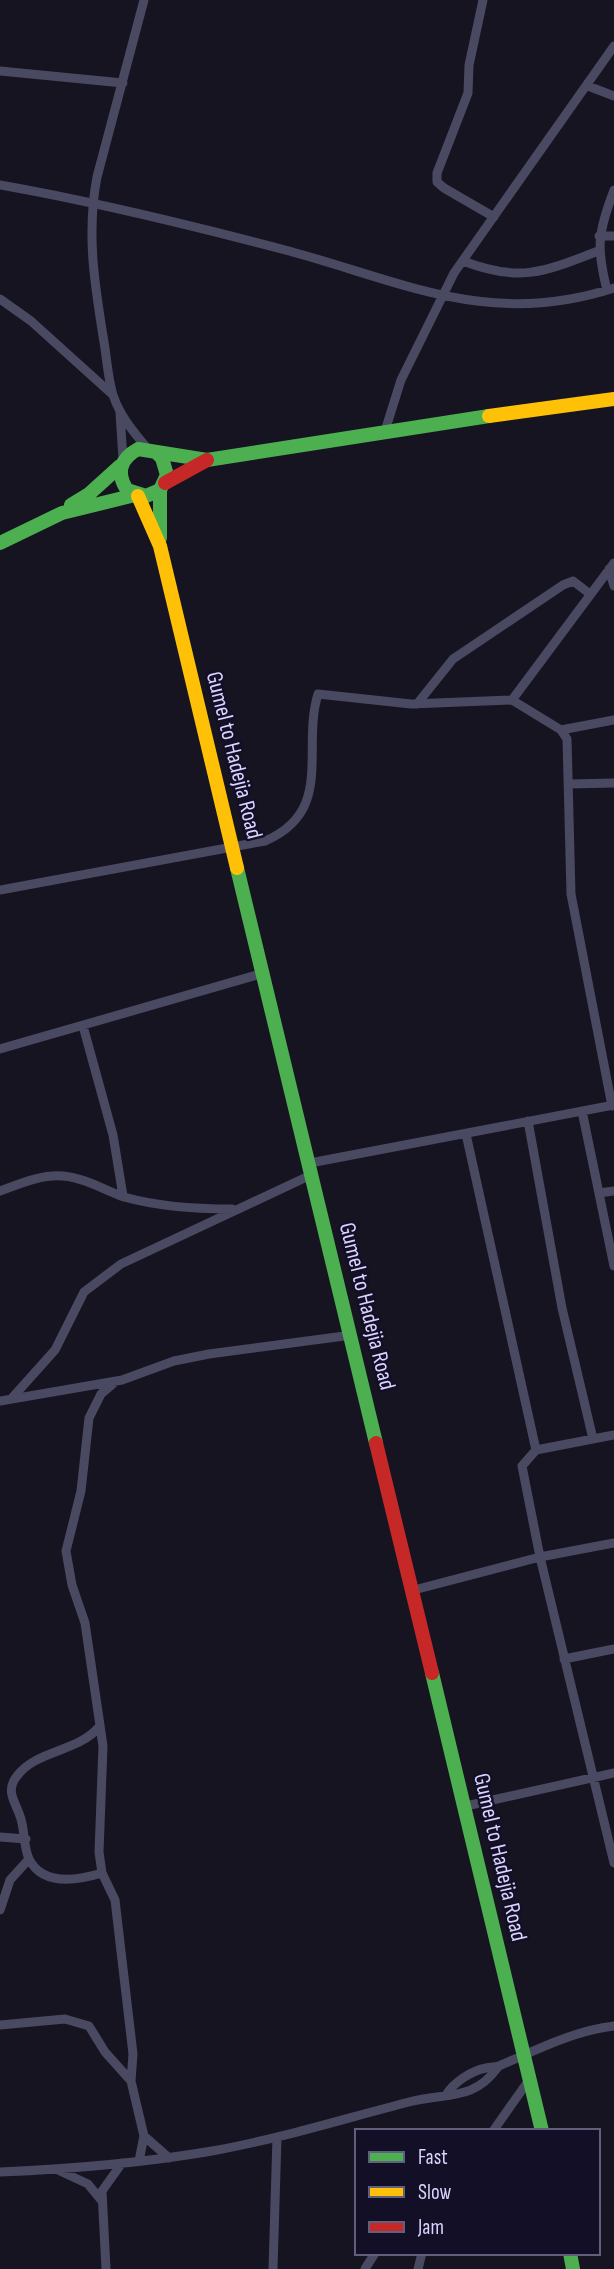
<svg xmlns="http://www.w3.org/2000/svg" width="614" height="2269" font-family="'Sofia Sans Condensed',sans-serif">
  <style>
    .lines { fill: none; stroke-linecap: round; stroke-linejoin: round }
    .street { stroke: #4a4962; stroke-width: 9 }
    .fast { stroke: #4caf50; stroke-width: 14 }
    .slow { stroke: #ffc107; stroke-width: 14 }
    .jam { stroke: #c62828; stroke-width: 14 }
    .labels { text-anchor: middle; stroke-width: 5; stroke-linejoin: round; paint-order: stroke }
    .street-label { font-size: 23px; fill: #d9d4ff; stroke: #130f26 }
  </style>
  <rect width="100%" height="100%" fill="#161421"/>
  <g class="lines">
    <!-- street -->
    <path class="street" d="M144,0l-47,177c-11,57 -2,110 7,165 3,18 4,37 9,53 7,21 21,38 35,54
      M483,0l-14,65 -1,28 -31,80v9l7,6 50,29
      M0,71l123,12
      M588,86l26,10
      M0,185c97,17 194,41 289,66 117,32 202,77 325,37
      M599,236h15
      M463,261c57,22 81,11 135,-10
      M607,290c-11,-43 -9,-58 7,-100
      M0,299l31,22 82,74
      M120,413l3,46
      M385,431l16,-51 53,-107 160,-227
      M609,569l5,17
      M512,700l102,-137
      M417,704l36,-45 110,-74 10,-4 17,13
      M561,730l53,-10
      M569,784l45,-1
      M0,890l265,-49c70,-30 36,-92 53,-147l93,10 101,-4 49,30 6,9 4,155 41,212
      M83,1026l30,109 10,61
      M0,1049l264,-76
      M582,1111l32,155
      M528,1121l34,187 31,131
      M466,1134l70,316
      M310,1163l304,-58
      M0,1191c19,-7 42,-17 63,-15 22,2 41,14 61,21 36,10 71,12 108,12
      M599,1193l15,-2
      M116,1381l-15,13 -12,24 -8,73 -15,60 6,34 13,38 18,123 -4,106 3,21 13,27 18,154 -2,27
      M12,1398l43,-48 29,-58 37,-28 192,-90
      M0,1401l122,-21 52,-19 35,-7 143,-19
      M614,1435l-78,15 -14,16 18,91 74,306
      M414,1590l126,-33 74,-14
      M564,1659l50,-10
      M99,1727c-21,25 -63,23 -82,49 -12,15 -2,25 3,40 5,13 3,30 9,43 14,28 50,21 73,14
      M466,1806l148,-33
      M0,1837l26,2
      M0,1910l10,-30 19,-21
      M0,2025l65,-6 24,7 16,26 26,29 13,55 -5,25
      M446,2095c8,-13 25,-24 40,-27 5,-2 10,0 15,-3 38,-16 72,-34 113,-39
      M493,2131l36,-51
      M144,2136l25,22
      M58,2170l30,14 13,16
      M0,2172c71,-3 142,-9 212,-21 67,-12 131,-32 197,-49 37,-10 64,0 89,-35
      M106,2269l-4,-78 20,-28
      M273,2269l4,-132
      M365,2269l10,-16
      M418,2269l4,-16"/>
    <!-- fast -->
    <path class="fast" d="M156,452l6,6 5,17 -7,15 -14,6 -19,-6c-11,-17 -7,-31 11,-41l69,11 282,-44
      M160,490v48
      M71,505l18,-11 31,-28
      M0,543l62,-30 73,-18
      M237,868l139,575
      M432,1673l110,458
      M570,2253l3,16"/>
    <!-- slow -->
    <path class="slow" d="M489,416l125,-17
      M138,496l22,50 77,322"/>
    <!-- jam -->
    <path class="jam" d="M165,483l42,-23
      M376,1443l56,230"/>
  </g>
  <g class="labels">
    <!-- street labels -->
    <g class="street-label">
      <text transform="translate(235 755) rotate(76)" y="8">Gumel to Hadejia Road</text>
      <text transform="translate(368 1306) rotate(76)" y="8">Gumel to Hadejia Road</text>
      <text transform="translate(501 1857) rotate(77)" y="8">Gumel to Hadejia Road</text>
    </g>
  </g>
  <!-- legend -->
  <rect x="355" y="2129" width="245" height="126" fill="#130f26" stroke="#625e7d" stroke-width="2"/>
  <rect x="369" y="2152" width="35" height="10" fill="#4caf50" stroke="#625e7d" stroke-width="2"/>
  <text x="418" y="2164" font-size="21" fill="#d9d4ff">Fast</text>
  <rect x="369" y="2187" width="35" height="10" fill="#ffc107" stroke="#625e7d" stroke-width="2"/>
  <text x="418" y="2199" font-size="21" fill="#d9d4ff">Slow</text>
  <rect x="369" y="2222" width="35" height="10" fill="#c62828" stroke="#625e7d" stroke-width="2"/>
  <text x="418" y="2234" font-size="21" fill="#d9d4ff">Jam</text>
</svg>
